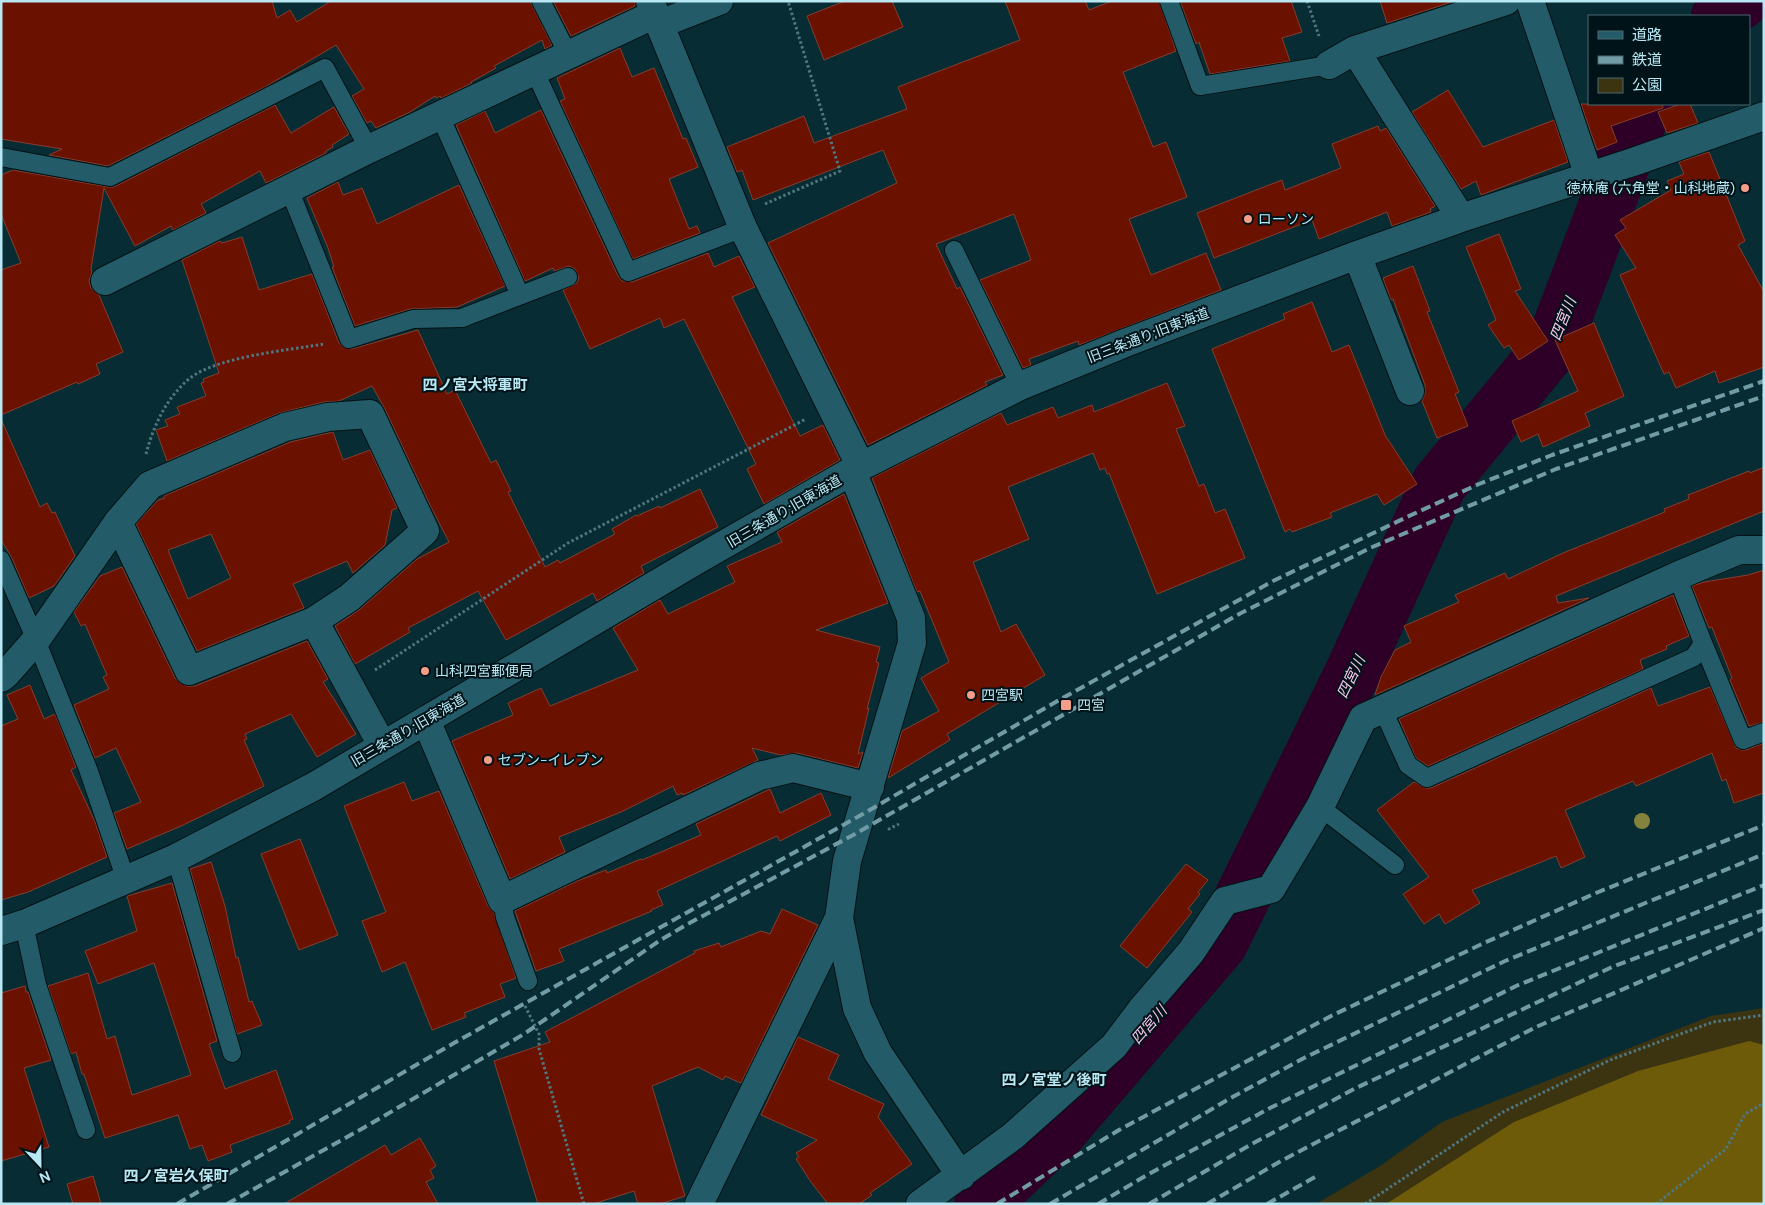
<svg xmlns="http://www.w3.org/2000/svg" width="1765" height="1205" font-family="'DM Sans','Noto Sans JP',sans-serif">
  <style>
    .green { fill: #3c3311 }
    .forest { fill: #6e5b0a }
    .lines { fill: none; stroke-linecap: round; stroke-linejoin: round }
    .river { stroke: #2e0028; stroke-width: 56 }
    .building { fill: #6a1100; stroke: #863e2d; fill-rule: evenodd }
    .lane-casing { stroke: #051215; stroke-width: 20 }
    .street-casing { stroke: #051215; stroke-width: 30 }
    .path { stroke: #4e7780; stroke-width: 3; stroke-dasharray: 2.5 2.5; stroke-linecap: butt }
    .lane { stroke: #235c68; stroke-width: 18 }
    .street { stroke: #235c68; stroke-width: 28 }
    .rail { stroke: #719ca6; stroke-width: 4; stroke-dasharray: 10 5; stroke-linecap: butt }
    .tree { fill: #85823d }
    .poi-dot { fill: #f49e89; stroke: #001318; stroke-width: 2 }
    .labels { text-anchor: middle; stroke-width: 4; stroke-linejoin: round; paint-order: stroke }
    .poi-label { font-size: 14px; fill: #b8e8f4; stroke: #001318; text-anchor: start }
    .street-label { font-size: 14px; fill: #b8e8f4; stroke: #001318 }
    .water-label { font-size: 15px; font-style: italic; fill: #f7c6ec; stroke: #001318 }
    .neighbourhood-label { font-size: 15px; font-weight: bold; fill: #b8e8f4; stroke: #001318 }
  </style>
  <rect width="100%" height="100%" fill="#082c33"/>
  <!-- green -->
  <path class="green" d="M1764,1008v87l-287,109h-161l64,-38 62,-44 269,-106z"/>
  <!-- forest -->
  <path class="forest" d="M1749,1041l15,4v159h-378l128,-82 124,-51z"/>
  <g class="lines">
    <!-- river -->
    <path class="river" d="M1719,16l22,-15
      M982,1204l77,-73 161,-188 134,-273 85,-186 115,-140 91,-240"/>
  </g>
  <!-- building -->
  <path class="building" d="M1,1h271l5,17 13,-8 7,12 34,-21h199l22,44 -7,4 -3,-9 -48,26 2,2 -25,14 1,1 -31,15 -1,-2 -4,2 -1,-2 -25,16 -34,16 -5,-7 -4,2 -15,-27 12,-7 -28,-44 -71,42 -157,79 -59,-11 13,-6 -61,-10z
    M553,1h82v5l-64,30z
    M845,1h47l11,26 -79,33 -17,-44z
    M1005,1h80l4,9 23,-9h47l17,50 -53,21 30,75 13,-5 21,55 -58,22 22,56 55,-22 15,37 -142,55 -1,-4 -49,18 2,6 -8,3 -43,-88 51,-20 -17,-46 -78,30 21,45 3,-2 43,88 -18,7 2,3 -119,60 -100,-202 129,-60 -14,-33 -130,50 -11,-30 -5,2 -10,-25 77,-31 10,27 93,-34 -9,-22 122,-47z
    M1180,1h111l11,31 -20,6 8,23 -80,13 -11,-32 -3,2z
    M1380,1h75l-68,22z
    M620,48l12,29 22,-9 29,71 3,-1 12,29 -29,12 20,50 8,-3 3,7 -67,26 -73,-158 5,-2 -8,-21z
    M1448,90l35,57 71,-27 14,42 -87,33 -5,-14 -15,8 -49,-77z
    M1581,104h81l1,4 -52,18 6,16 -20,8z
    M1680,104h10l8,19 -31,10 -9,-21z
    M275,105l16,28 43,-26 15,27 -17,11 1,2 -7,4v2l-60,30 -6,-12 -59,33 5,9 -33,17 -2,-4 -36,20 -31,-58 -13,81 1,3 -3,9 2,7 8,7 24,57 -27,12 4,10 -22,10 -1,-2 -76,33v-145l20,-7 -20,-49v-39l12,-5 95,17h6z
    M541,110l77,166 4,5 10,1 76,-29 6,14 25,-11 16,31 -23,10 68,139 23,-11 17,35 -76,44 -17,-35 9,-5 -72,-145 -20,9 -4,-10 -70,31 -27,-59 14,-7 2,-5 -4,-9 -6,-3 -15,5 -1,-3 -28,13 -69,-156 29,-14 10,22z
    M1378,126l2,5 6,-3 49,78 -5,3 1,3 -39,14 -5,-14 -68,27 -7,-19 -98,38 -17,-45 85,-33 3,10 56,-22 -9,-24z
    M1709,152l36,89 -7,4 26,47v75l-45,16 -4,-12 -39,17 -7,-16 -5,2 -44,-99 16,-7 -21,-33 11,-7 -6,-8 51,-30 -4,-9 17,-7 -5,-12z
    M338,182l5,13 19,-7 15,36 82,-39 46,101 -48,21 -47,2 -55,17 -23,-59h2l-6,-19 -21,-50z
    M1499,234l22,55 -6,2 33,50 -29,19 -10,-15 -5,3 -16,-23 8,-5 -30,-73z
    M242,237l17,53 53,-16 27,69 4,4 9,2 66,-19 29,64 8,-4 36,73 5,-3 15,31 -3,1 37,75 13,-7 2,3 55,-29 -3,-5 24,-14 1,1 22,-10 1,2 40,-19 18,38 -77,39 3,7 -47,28 -4,-8 -87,47 -28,-49 -70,37 2,4 -55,32 -20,-38 24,-16 58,-51 32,-17 -18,-35 -47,-100 -12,-21 -33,15 -15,1 -45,11 -112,48 -11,-31 12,-4 -3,-6 15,-6 -3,-7 29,-11 -5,-13 3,-1 -1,-3 16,-6 -37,-113 38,-19 2,2z
    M1413,266l17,45 -3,1 32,80 -4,2 13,32 -31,12 -15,-37 3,-7v-9l-32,-86 -2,1 -8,-22z
    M1312,302l20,50 17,-7 36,90 32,49 -33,21 -7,-11 -47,19 2,4 -40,15 -2,-3 -5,3 -73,-183 73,-30 -2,-5z
    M1594,323l30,73 -39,17 5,13 -47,21 -5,-13 -17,8 -9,-21 66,-30 -23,-51z
    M1167,383l18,43 -9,3 23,57 5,-2 11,29 10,-4 20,49 -88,36 -48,-121 -2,1 -2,-6 -5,2 -7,-17 -85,34 21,52 -56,23 28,70 15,-8 29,51 -98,59 3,6 -62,38 14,-47 37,-20 -18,-33 28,-16 -29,-71 -3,1 -45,-114 129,-65 6,12 46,-18 5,11 34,-13 2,7z
    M1,419l39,88 7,-4 5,10 3,-1 20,44 -21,30 -25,12 -18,-42 -10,-16z
    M333,432l10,28 27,-10 27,58 -5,2 -7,35 -32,28 -6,-12 -54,23 11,24 -107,43 -61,-127 22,-24 7,-2 -1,-2 126,-54zM211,534l20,44 -43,21 -20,-49z
    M1764,467v44l-208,85 2,7 31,-5 -214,97 6,-18 14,-27 16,-8 -7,-16 55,-24 -4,-7 50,-22 3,6 55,-26 102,-41 -1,-3 25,-10 -1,-4 61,-24 1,2z
    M844,494l44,109 -72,27 64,17 -4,15 3,1 -12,46 2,-1 -11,46 5,-2 -5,16 -61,-15 -16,2 -29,-7 6,12 -75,35 -1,-2 -5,2 -4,-9 -52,26 -62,25 6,15 -55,27 -58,-138 61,-26 -5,-12 33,-15 9,18 88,-36 -25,-42 47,-28 8,14 67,-32 -8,-16 55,-24 -5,-10z
    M122,567l53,111 5,5 7,3h8l112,-45 21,38 -5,3 33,52 -39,23 -26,-43 -46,20 2,5 -3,1 20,46 -83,40 -54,23 -13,-36 27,-11 -25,-54 -21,10 -21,-53 35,-16 -6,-12 4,-2 -22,-51 -4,2 -7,-14 26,-36z
    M1764,570v152l-15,4 -19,-46 2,-2 -20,-51 -3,1 -17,-42 12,-4 44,-7z
    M1673,595l16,41 -23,10 1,3 -27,11 3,9 -215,97 -12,-8 -17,-39z
    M30,685l14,34 11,-5 21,53 -5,3 24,52 12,35 -79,35 -27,8v-174l17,-7 -11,-24z
    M1710,687l26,61 5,2h5l18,-7v50l-30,10 -8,-24 -4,2 -10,-28 -76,33 -3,-5 -68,29 20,47 -24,11 -5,-12 -84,34 8,13 -35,21 -6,-10 -15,10 -21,-30 26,-17 -52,-67 37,-28 12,6h5l220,-100 7,18z
    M404,782l8,19 27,-10 49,115 6,7 22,65 -16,6 5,13 -41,16 2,4 -34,13 -27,-68 -23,10 -20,-51 24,-9 -42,-106z
    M770,789l10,24 41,-20 10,22 -51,26 -3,-5 -120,55 6,14 -12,5 1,1 -93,38 5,12 -28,10 -21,-60 62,-30 29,-11 1,3 34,-14 1,1 59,-25 -5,-11z
    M300,839l38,96 -39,15 -38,-96z
    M211,862l14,44 11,52 2,-1 11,45 3,-1 10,24 -25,9 -47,-165z
    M1186,864l22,16 -10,12 2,2 -12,15 4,3 -45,56 -27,-22z
    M172,883l45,158 -8,3 16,45 51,-19 17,49 -4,2 1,2 -60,22 2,7 -24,9 -6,-16 -12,4 -12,-34 -73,23 -21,-64h-2l-6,-22 -5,2 -23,-68 40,-13 19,66 8,-3 17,59 59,-20 -37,-112 -56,21 -13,-33 52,-20 -10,-35z
    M782,909l36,16 -77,158 -16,-7 -2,4 -25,-13 -46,19 33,110 -25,8h-22l-4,-13 -41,13h-55l-44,-143 56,-19 -5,-10 150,-79 -1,-2 25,-8 2,4 40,-16 9,3z
    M25,986l1,6h2l23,68 -27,8 25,79 -48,14v-168z
    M798,1037l41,18 -11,24 56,25 -6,13 34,47 -42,29 2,2 -13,9h-31l-17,-22 -15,-23 3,-2 -3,-4 21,-13 -56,-25z
    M420,1138l16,28 -6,4 4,8 -8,4 12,22h-154l101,-59 6,10z
    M93,1176l8,28h-28l-6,-20z"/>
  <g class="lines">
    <!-- lane casing -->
    <g class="lane-casing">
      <path id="lane" d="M541,1l28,55
        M1169,1l31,85 129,-21
        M535,72l93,200 115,-44
        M440,116l80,179
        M1,157l109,20 215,-109 44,81
        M289,189l60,150 64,-20 49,-1 106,-41
        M954,250l66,136
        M1,560l35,80 52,129 38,111
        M1703,643l40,97 21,-8
        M1383,710l25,55 19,13 267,-121 9,-14 -26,-67
        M1320,807l75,58
        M176,858l56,195
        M502,900l3,17 23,64
        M24,924l13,61 49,145"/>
    </g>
    <!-- street casing -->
    <g class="street-casing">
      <path id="street" d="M650,1l93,227 118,239
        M1530,1l59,175
        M660,24l59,-23
        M1355,50l106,168
        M1329,65l26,-15 151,-49
        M1357,255l53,136
        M105,281l264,-132 286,-135
        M852,471l59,147 1,25 -65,218 -8,57 18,90 21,45 83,123
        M118,522l71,149 125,-50
        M1,678l5,-4 30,-34 82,-118 32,-37 135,-58 43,-10 42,-3 55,117 -76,67 -35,23 68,124
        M426,720l76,180 257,-124 34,-8 77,19
        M1,931l23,-7 152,-66 137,-71 384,-227 155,-89 168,-85 105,-43 232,-88 104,-37 175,-57 128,-45
        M699,1204l140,-286
        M920,1204l93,-68 101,-90 28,-37 49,-57 34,-51 46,-12 49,-82 43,-89 314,-142 62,-26h25"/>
    </g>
    <!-- path -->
    <path class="path" d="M1307,1l12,35
      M765,204l75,-33 -52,-170
      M146,454c7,-27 20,-56 43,-75 26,-22 100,-29 135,-35
      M375,670l193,-127 238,-124
      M889,828v1l10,-5
      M525,1006l14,28v15l45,155
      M1365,1204l138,-92 107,-52 103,-38 51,-7
      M1656,1204l70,-55 19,-35 19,-11"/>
    <!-- lane -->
    <use href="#lane" class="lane"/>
    <!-- street -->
    <use href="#street" class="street"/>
    <!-- rail -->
    <path class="rail" d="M177,1204l277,-161 407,-228 200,-116 212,-118 134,-64 72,-33 73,-29 212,-74
      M227,1204l138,-77 159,-93 135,-93 27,-16 169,-91 386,-221 129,-65 186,-79 208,-73
      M997,1204l122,-74 212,-114 153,-73 112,-50 168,-68
      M1050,1204l179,-105 75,-41 201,-97 259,-107
      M1098,1204l49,-29 123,-67 246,-122 248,-101
      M1149,1204l101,-59 104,-56 258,-122 152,-57
      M1207,1204l74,-43 255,-134 228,-99
      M1267,1204l48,-27"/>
  </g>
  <!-- trees -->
  <circle class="tree" cx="1642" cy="821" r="8"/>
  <!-- markers -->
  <g class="poi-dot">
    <circle cx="1745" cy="188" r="5"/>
    <circle cx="1248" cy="219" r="5"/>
    <circle cx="425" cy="671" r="5"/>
    <circle cx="971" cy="695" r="5"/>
    <rect x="1060" y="699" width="12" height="12" rx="2.5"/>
    <circle cx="488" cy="760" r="5"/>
  </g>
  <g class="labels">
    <!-- poi labels -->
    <g class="poi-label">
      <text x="1735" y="193" text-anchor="end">徳林庵 (六角堂・山科地蔵)</text>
      <text x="1258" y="224">ローソン</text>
      <text x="435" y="676">山科四宮郵便局</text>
      <text x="981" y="700">四宮駅</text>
      <text x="1077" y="710">四宮</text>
      <text x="498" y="765">セブン-イレブン</text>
    </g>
    <!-- street labels -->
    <g class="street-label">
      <text transform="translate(1148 335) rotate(-21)" y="5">旧三条通り;旧東海道</text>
      <text transform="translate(784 511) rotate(-30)" y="5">旧三条通り;旧東海道</text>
      <text transform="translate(408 730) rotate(-30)" y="5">旧三条通り;旧東海道</text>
    </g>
    <!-- water labels -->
    <g class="water-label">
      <text transform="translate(1563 319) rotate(-68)" y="5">四宮川</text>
      <text transform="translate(1351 677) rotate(-64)" y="5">四宮川</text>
      <text transform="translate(1149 1025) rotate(-49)" y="5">四宮川</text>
    </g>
    <!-- neighbourhood labels -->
    <g class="neighbourhood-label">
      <text x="475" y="390">四ノ宮大将軍町</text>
      <text x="1054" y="1085">四ノ宮堂ノ後町</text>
      <text x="176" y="1181">四ノ宮岩久保町</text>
    </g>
  </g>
  <!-- border -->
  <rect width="1765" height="1205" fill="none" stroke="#b8e8f4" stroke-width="5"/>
  <!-- legend -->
  <rect x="1588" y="15" width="162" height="90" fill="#001318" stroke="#4a6870"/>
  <rect x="1598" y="31" width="25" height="8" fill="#235c68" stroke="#4a6870"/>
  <text x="1632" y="40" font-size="15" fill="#b8e8f4">道路</text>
  <rect x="1598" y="56" width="25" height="8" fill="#719ca6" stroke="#4a6870"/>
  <text x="1632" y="65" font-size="15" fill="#b8e8f4">鉄道</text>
  <rect x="1598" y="78" width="25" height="15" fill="#3c3311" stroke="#4a6870"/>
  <text x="1632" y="90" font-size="15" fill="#b8e8f4">公園</text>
  <!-- north arrow -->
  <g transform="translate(40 1165) rotate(158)" stroke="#001318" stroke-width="4" paint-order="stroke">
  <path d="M0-4L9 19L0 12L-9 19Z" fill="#b8e8f4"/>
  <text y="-8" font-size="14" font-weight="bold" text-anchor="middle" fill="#b8e8f4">N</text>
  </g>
</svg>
